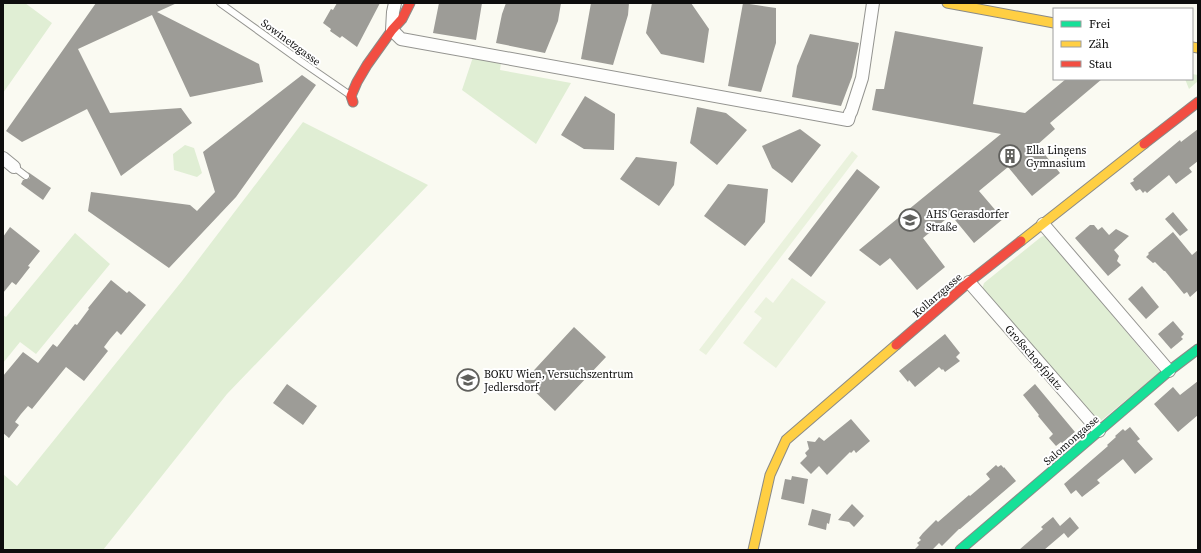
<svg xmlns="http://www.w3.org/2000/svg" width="1201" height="553" font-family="'Source Serif 4',serif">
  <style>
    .green { fill: #e0eed4 }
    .pitch { fill: #eaf2dd }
    .building { fill: #9d9c97 }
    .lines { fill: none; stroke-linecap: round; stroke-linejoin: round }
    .lane-casing { stroke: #949490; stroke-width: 8 }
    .street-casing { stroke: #949490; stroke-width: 14 }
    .fast-casing { stroke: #8a8a87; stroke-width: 11 }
    .slow-casing { stroke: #8a8a87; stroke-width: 11 }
    .jam-casing { stroke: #8a8a87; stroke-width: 11 }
    .lane { stroke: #fefefd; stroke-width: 6 }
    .street { stroke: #fefefd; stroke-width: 12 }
    .fast { stroke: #16e098; stroke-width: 9 }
    .slow { stroke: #ffcf43; stroke-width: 9 }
    .jam { stroke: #f24e42; stroke-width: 9 }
    .labels { text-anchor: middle; stroke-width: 4; stroke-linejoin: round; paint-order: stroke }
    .street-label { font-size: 11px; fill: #0d0d0d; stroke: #fff }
    .poi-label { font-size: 11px; fill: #0d0d0d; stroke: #fff; text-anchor: start }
  </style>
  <rect width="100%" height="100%" fill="#fafaf2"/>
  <!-- green -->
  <path class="green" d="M3,3h22l27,20 -49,70z
    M473,57l28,6 -1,7 71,13 -35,61 -74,-54z
    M1192,74l6,1v6l-9,8 -4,-10h7z
    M303,122l125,63 -201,209 -124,156h-100v-76l14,12 165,-205z
    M185,145l9,3 8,25 -5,4 -23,-7 -1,-16z
    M75,233l35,31 -74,90 -16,-12 -17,21v-48l3,2z
    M1046,235l31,34 6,11 77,92 -63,52 -115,-135 2,-6 57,-46z"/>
  <!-- pitch -->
  <path class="pitch" d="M852,151l6,5 -152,199 -7,-5z
    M792,278l34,24 -50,66 -33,-25 19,-25 -8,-6 12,-15 7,6z"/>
  <!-- building -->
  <path class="building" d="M96,3h81l-20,9 102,52 4,18 -73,15 -38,-82 -74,34 32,64 71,-5 11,15 -71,53 -34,-67 -65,33 -16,-11z
    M337,3h43l-23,44 -15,-11 -2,2 -10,-7 1,-2 -8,-6 8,-14 2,1z
    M439,3h43l-6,37 -43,-7z
    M506,3h55l-3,18 -13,32 -49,-10 6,-29z
    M591,3h38l-1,12 -15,50 -32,-6z
    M652,3h39l18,26 -5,34 -43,-9 -15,-21z
    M743,3l33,5v35l-15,49 -33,-6z
    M895,31l88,16 -10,57 52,9 41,-34h36l-52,44 5,6 -18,16 23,28 -28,23 -24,-29 -29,24 24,28 -29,24 -23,-28 -28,23 22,29 -28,23 -27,-32 -10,8 -21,-16 142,-116 -129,-24 4,-21h8z
    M810,34l49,9 -7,34 -11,29 -49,-9 5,-31z
    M302,75l14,10 -80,112 -67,71 -81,-57 3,-19 99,13 7,6 18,-19 -12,-40z
    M585,96l30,18 -1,36 -30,-1 -23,-14z
    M697,107l29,6 21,17 -30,35 -27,-22z
    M800,129l21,16 -29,38 -20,-15 -10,-22z
    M1198,129v32l-9,7 3,4 -16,12 -7,-9 -22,18 -2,-2 -2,2 -3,-4 -4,2 -6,-8 4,-2 -1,-2 47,-39 1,2z
    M636,157l41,5 -3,23 -15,21 -39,-27z
    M857,169l23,18 -69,90 -23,-18z
    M28,172l23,16 -8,12 -22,-16 2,-4h4l3,-2v-3z
    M728,184l40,5 -3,33 -20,24 -41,-30z
    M1173,212l15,18 -8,6 -15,-17z
    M1090,225h4l4,5 4,-3 7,8 7,-6 13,7 -15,14 5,6 -2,5 4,4 -13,11 -33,-38z
    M10,227l30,24 -12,15 2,1 -14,18 -4,-3 -9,11v-56z
    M1173,232l19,23 6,-5v40l-8,7 -3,-5 -3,2 -19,-23h-1l-9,-9 -2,1 -7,-6 3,-3 -1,-1z
    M111,280l16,13 2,-2 17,14 -25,30 -4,-4 -7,8 -6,8 4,4 -24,30 -18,-14 -34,42 -4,-3 -7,8 -6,8 4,3 -10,13 -6,-5v-57l20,-24 15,11 15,-19 4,3 18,-23 2,1 12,-16 -1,-1z
    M1142,286l17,21 -13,12 -18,-20z
    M1173,321l11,13 -3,3 2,2 -12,10 -13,-15z
    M574,327l32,30 -51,54 -31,-30z
    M945,334l15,19 -4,4 4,4 -15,11 -2,-3 -1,1 -3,-3 -24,20 -6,-7 -1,2 -9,-11z
    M1198,381v34l-20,17 -24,-28 19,-17 7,8z
    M287,384l30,22 -14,19 -30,-22z
    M1035,384l40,48 -13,11 -1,-1 -5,4 -7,-8 4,-4 -15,-18 1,-1 -16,-20z
    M851,419l19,22 -14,12 -2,-3 -3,3 -1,-1 -23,23 -8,-9 -8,8 -11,-11 7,-7 -2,-3 4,-4 -2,-8 8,1 4,-5 5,4z
    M1130,427l10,12 -3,2 16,18 -18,15 -12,-15 -26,21 3,3 -18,14 -6,-7 -5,4 -7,-10 44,-38 -1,-1 9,-8 -1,-1 8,-7 2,2z
    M996,465l2,2 3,-2 3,3v-1l12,14 -56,48h-1l-17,17 -3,-3 -7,7h-18l5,-5 -2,-2 4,-3 -2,-2 4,-5 13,-13 2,2 31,-27 1,1 20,-17 -4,-5z
    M792,476l16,3 -4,25 -23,-5 4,-20 6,1z
    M852,504l12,12 -10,11 -5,-5 -11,-2z
    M812,509l19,5 -2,10 -2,-1 -1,7 -18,-5z
    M1053,517l7,9 10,-9 9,11 -11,10 -4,-5 -20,17h-25l24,-21 -2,-2z"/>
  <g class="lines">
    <!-- lane casing -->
    <g class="lane-casing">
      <path id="lane" d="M220,3l82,59 48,33
        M14,167l12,9"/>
    </g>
    <!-- street casing -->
    <g class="street-casing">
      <path id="street" d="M395,3l-2,9 -1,18 9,9 447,81 2,-7
        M851,112l11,-34 11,-75
        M3,158l11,9
        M1043,224l126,147
        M969,282l130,149"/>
    </g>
    <!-- fast casing -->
    <g class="fast-casing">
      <path id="fast" d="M960,550l209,-179 29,-22"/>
    </g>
    <!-- slow casing -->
    <g class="slow-casing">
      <path id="slow" d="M947,3l107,20
        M1192,47l6,1
        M1021,241l123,-97
        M753,550l17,-75 16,-35 110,-95"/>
    </g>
    <!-- jam casing -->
    <g class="jam-casing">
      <path id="jam" d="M353,102l-2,-6 6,-14 10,-17 25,-35 10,-11 8,-16
        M1144,144l54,-42
        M896,345l73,-63 52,-41"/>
    </g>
    <!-- lane -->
    <use href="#lane" class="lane"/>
    <!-- street -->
    <use href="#street" class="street"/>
    <!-- fast -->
    <use href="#fast" class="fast"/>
    <!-- slow -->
    <use href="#slow" class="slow"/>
    <!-- jam -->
    <use href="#jam" class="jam"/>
  </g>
  <!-- icons -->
  <defs>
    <g id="building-ring" transform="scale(1.15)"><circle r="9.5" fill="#fff" stroke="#60605d" stroke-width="1.5"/><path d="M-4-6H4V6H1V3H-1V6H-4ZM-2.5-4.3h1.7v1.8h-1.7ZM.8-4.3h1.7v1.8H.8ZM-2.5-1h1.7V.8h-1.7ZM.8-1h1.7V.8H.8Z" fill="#60605d"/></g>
    <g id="school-ring" transform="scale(1.15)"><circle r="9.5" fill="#fff" stroke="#60605d" stroke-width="1.5"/><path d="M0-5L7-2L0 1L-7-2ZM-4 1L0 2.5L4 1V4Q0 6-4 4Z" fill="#60605d"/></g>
    <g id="university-ring" transform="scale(1.15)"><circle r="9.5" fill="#fff" stroke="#60605d" stroke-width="1.5"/><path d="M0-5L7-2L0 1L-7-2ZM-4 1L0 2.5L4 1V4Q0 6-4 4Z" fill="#60605d"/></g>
  </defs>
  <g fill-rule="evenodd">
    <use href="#building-ring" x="1010" y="156"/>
    <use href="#school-ring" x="910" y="220"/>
    <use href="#university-ring" x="468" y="380"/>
  </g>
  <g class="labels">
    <!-- street labels -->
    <g class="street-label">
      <text transform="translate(291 42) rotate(36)" y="4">Sowinetzgasse</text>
      <text transform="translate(937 295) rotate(-41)" y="4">Kollarzgasse</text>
      <text transform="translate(1034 357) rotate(49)" y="4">Großschopfplatz</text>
      <text transform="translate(1071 440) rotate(-41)" y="4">Salomongasse</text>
    </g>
    <!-- poi labels -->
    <g class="poi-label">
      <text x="1026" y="154">Ella Lingens<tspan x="1026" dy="13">Gymnasium</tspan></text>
      <text x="926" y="218">AHS Gerasdorfer<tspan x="926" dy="13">Straße</tspan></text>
      <text x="484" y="378">BOKU Wien, Versuchszentrum<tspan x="484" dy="13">Jedlersdorf</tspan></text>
    </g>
  </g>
  <!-- border -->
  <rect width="1201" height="553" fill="none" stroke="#0d0d0d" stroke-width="8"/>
  <!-- legend -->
  <rect x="1053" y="8" width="140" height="72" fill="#ffffff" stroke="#9e9e9e"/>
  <rect x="1061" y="21" width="20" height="6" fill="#16e098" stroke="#9e9e9e"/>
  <text x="1089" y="28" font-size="12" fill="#0d0d0d">Frei</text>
  <rect x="1061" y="41" width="20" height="6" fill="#ffcf43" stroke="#9e9e9e"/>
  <text x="1089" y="48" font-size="12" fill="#0d0d0d">Zäh</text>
  <rect x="1061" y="61" width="20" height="6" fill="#f24e42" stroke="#9e9e9e"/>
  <text x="1089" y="68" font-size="12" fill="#0d0d0d">Stau</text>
</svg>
